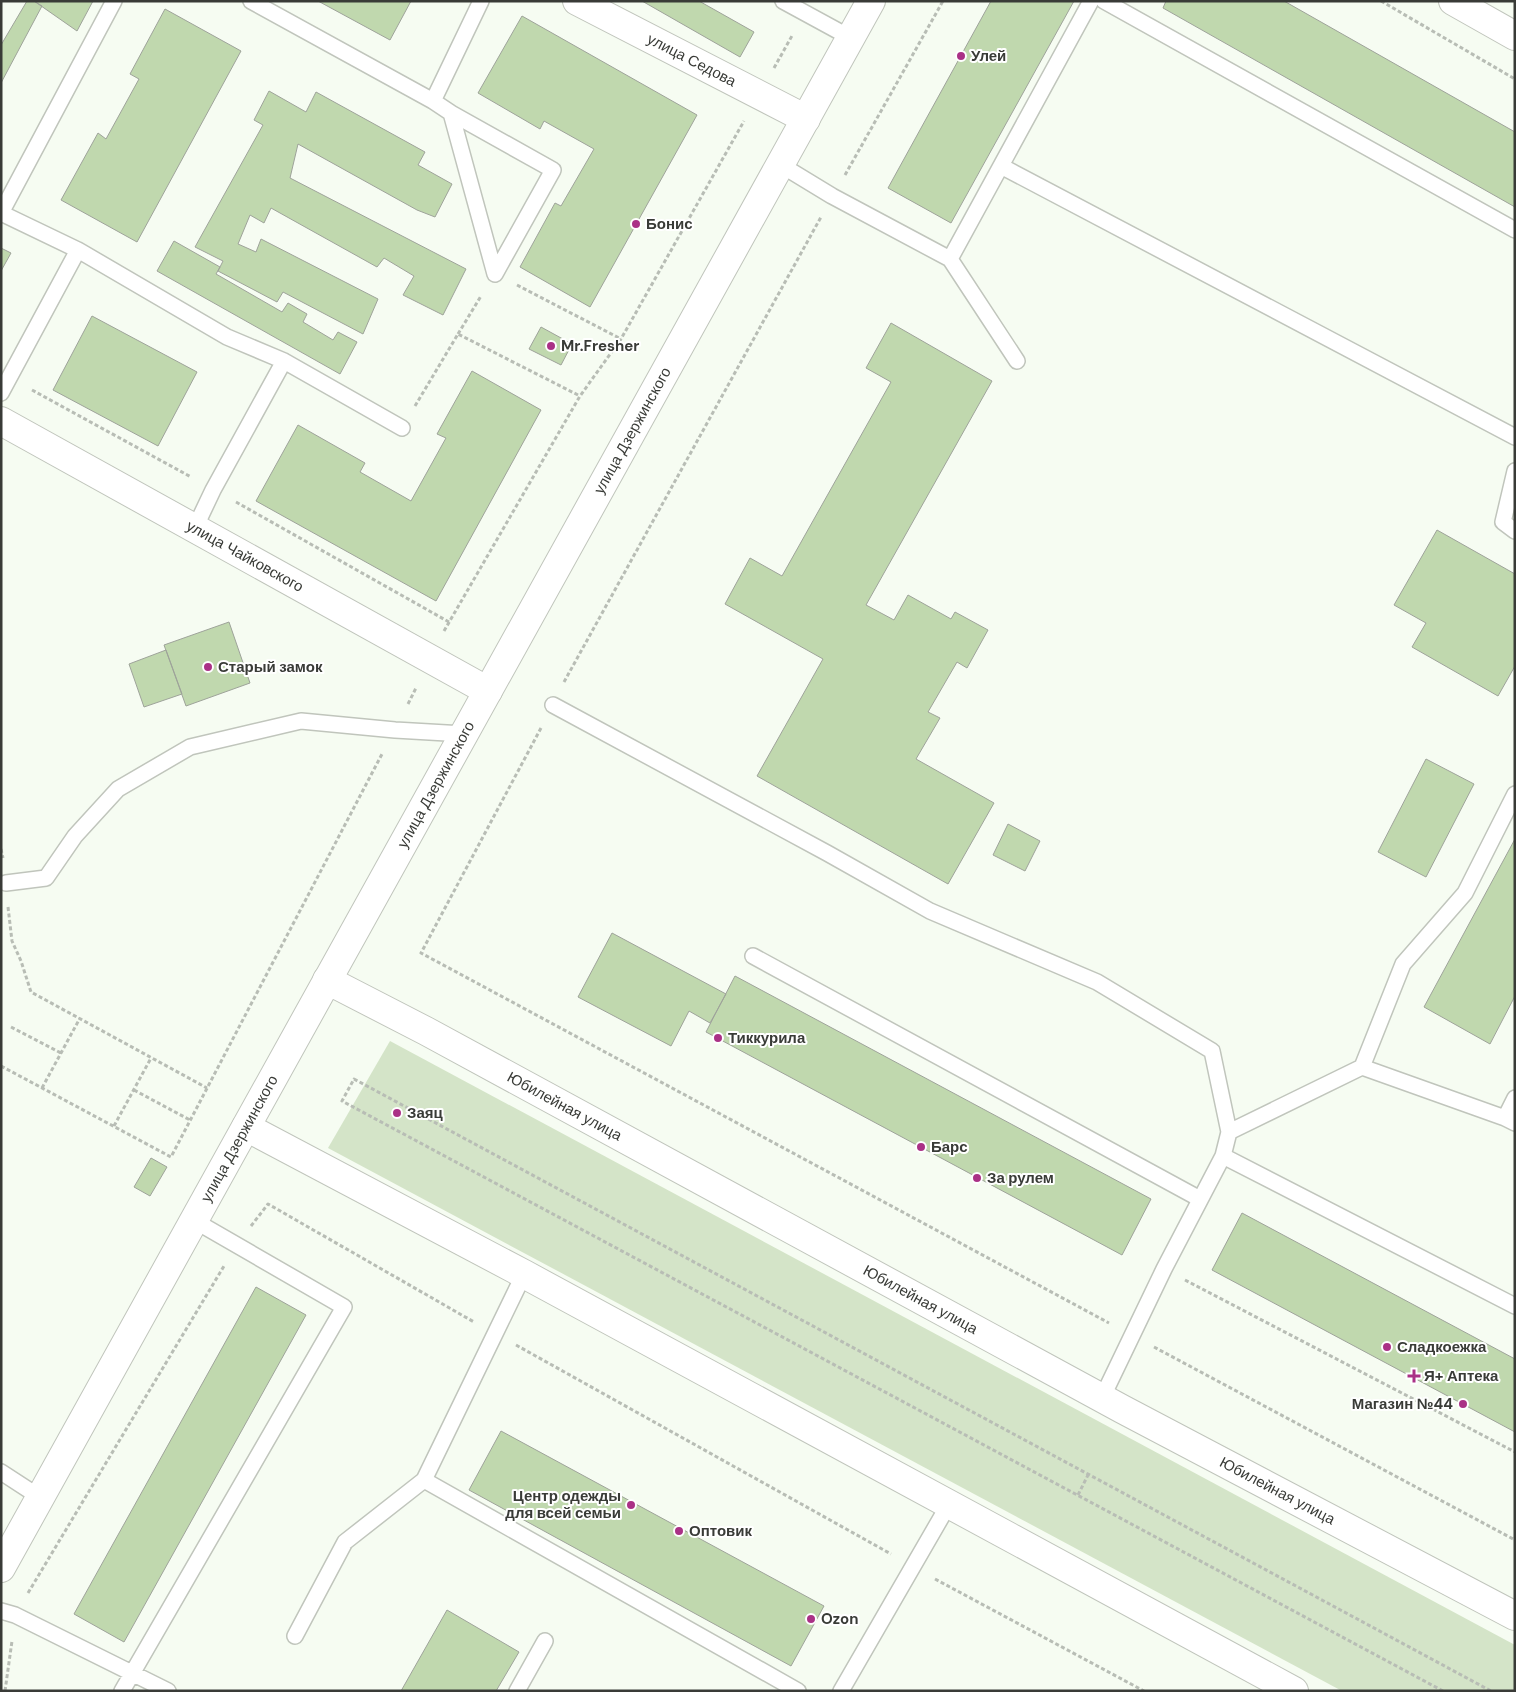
<svg xmlns="http://www.w3.org/2000/svg" width="1516" height="1692" font-family="'DM Sans',sans-serif">
  <style>
    .green { fill: #d4e4c8 }
    .building { fill: #c0d8ae; stroke: #9ea39a }
    .lines { fill: none; stroke-linecap: round; stroke-linejoin: round }
    .lane-casing { stroke: #c0c5bc; stroke-width: 18 }
    .street-casing { stroke: #c0c5bc; stroke-width: 30 }
    .secondary-casing { stroke: #c0c5bc; stroke-width: 30 }
    .path { stroke: #b8bdb5; stroke-width: 3; stroke-dasharray: 4 2.5; stroke-linecap: butt }
    .lane { stroke: #fff; stroke-width: 15 }
    .street { stroke: #fff; stroke-width: 28 }
    .secondary { stroke: #fff; stroke-width: 28 }
    .poi-dot { fill: #aa3186; stroke: #fff; stroke-width: 2 }
    .labels { text-anchor: middle; stroke-width: 4; stroke-linejoin: round; paint-order: stroke }
    .poi-label { font-size: 15px; font-weight: bold; fill: #393b37; stroke: #fff; text-anchor: start }
    .street-label { font-size: 15px; fill: #393b37; stroke: #fff }
  </style>
  <rect width="100%" height="100%" fill="#f6fcf2"/>
  <!-- green -->
  <path class="green" d="M390,1041l1125,604v46h-173l-1014,-543z"/>
  <!-- building -->
  <path class="building" d="M27,1h7l8,5 -41,77v-38z
    M34,1h59l-16,30z
    M318,1h93l-21,39z
    M642,1h57l55,31 -14,25z
    M991,1h83l-123,222 -63,-35z
    M1166,1h118l231,131v75l-352,-199z
    M165,9l76,42 -104,191 -76,-42 37,-67 8,6 33,-60 -9,-5z
    M522,16l175,99 -107,192 -70,-40 35,-64 6,3 33,-57 -50,-28 -4,8 -62,-36z
    M269,91l37,21 10,-20 109,60 -7,13 34,19 -17,33 -18,-7 -119,-66 -8,34 176,91 -23,46 -40,-20 11,-19 -30,-18 -7,9 -106,-59 -7,15 -14,-8 -12,29 18,8 5,-13 117,60 -15,35 -80,-42 -6,10 -59,-31 5,-10 -28,-14 68,-122 -9,-5z
    M174,241l46,26 -4,7 66,38 6,-9 19,11 -4,8 30,18 5,-8 19,10 -17,32 -183,-103z
    M1,248l10,5 -10,18z
    M92,316l105,56 -39,74 -105,-56z
    M891,323l101,58 -126,224 28,15 14,-25 43,24 4,-7 33,18 -21,38 -10,-6 -29,50 12,6 -24,41 78,44 -46,81 -191,-108 66,-117 -98,-55 25,-46 32,18 109,-194 -25,-14z
    M541,327l31,17 -11,21 -32,-16z
    M472,371l69,39 -105,191 -180,-100 42,-76 67,38 -5,9 51,29 35,-63 -9,-4z
    M1437,530l78,44v92l-17,30 -86,-49 14,-24 -32,-18z
    M229,622l21,61 -64,23 -22,-61z
    M166,650l16,44 -38,13 -15,-43z
    M1426,759l48,25 -48,93 -48,-25z
    M1008,824l32,17 -15,30 -32,-16z
    M1515,839v157l-25,48 -66,-37z
    M612,933l114,61 -16,29 -21,-12 -18,35 -93,-49z
    M735,976l416,223 -29,56 -416,-223z
    M151,1158l16,9 -17,29 -16,-9z
    M1242,1213l273,146v73l-303,-162z
    M256,1287l50,28 -182,327 -50,-28z
    M501,1431l323,175 -33,60 -322,-176z
    M447,1610l72,42 -23,39h-95z"/>
  <g class="lines">
    <!-- lane casing -->
    <g class="lane-casing">
      <path id="lane" d="M251,1l182,100 18,12 44,161
        M783,1l68,37
        M1104,1l411,229
        M433,101l48,-100
        M451,113l102,57 -58,104
        M781,165l51,31 118,63 67,102
        M1001,166l514,271
        M1,213l77,37 149,87 57,24 118,67
        M1,213l113,-212
        M950,259l141,-258
        M1,393l77,-143
        M1515,471l-12,51 12,9
        M195,528l18,-38 71,-129
        M553,705l274,148 103,58 167,71 115,69 17,81
        M6,883l40,-5 29,-42 43,-47 72,-42 111,-26 94,9 69,4
        M753,956l447,243
        M1515,1098l-10,20 10,5
        M1505,1118l-143,-51 41,-103 62,-71 50,-99
        M1223,1156l292,150
        M1102,1398l62,-129 59,-113 6,-24 133,-65
        M1,1472l40,26
        M424,1480l374,211
        M1,1611l14,4 153,76
        M295,1636l50,-94 79,-62 100,-206
        M122,1691l222,-384 -149,-86
        M517,1691l28,-50
        M841,1691l108,-187"/>
    </g>
    <!-- street casing -->
    <g class="street-casing">
      <g id="street">
        <path id="s1" d="M577,1l229,118"/>
        <path d="M1453,1l62,35"/>
        <path id="s2" d="M1,421l487,270"/>
      </g>
    </g>
    <!-- secondary casing -->
    <g class="secondary-casing">
      <g id="secondary">
        <path id="s3" d="M327,980l99,51 696,378 393,207"/>
        <path d="M246,1127l278,147 770,417"/>
        <path id="s4" d="M1,1568l870,-1567"/>
      </g>
    </g>
    <!-- path -->
    <path class="path" d="M1381,1l134,78
      M774,68l19,-34
      M845,175l98,-174
      M517,285l104,54
      M458,334l23,-38
      M32,390l159,87
      M415,406l43,-72 122,62
      M236,502l213,120
      M444,631l136,-235 41,-57 123,-218
      M564,682l257,-465
      M408,704l8,-16
      M541,728l-120,225 688,370
      M1,849l2,9
      M8,907l4,34 9,20 10,31 176,96
      M11,1027l50,26
      M1,1066l170,91 211,-403
      M42,1088l38,-70
      M134,1090l56,30
      M114,1126l37,-68
      M251,1226l17,-22 206,118
      M1185,1280l330,172
      M516,1345l375,209
      M1154,1347l361,193
      M1078,1495l10,-20
      M935,1579l209,112
      M28,1593l196,-327
      M5,1691l7,-50
      M1443,1691l-1101,-590 12,-22 1137,612"/>
    <!-- lane -->
    <use href="#lane" class="lane"/>
    <!-- street -->
    <use href="#street" class="street"/>
    <!-- secondary -->
    <use href="#secondary" class="secondary"/>
  </g>
  <!-- markers -->
  <g class="poi-dot">
    <circle cx="961" cy="56" r="5"/>
    <circle cx="636" cy="224" r="5"/>
    <circle cx="551" cy="346" r="5"/>
    <circle cx="208" cy="667" r="5"/>
    <circle cx="718" cy="1038" r="5"/>
    <circle cx="397" cy="1113" r="5"/>
    <circle cx="921" cy="1147" r="5"/>
    <circle cx="977" cy="1178" r="5"/>
    <circle cx="1387" cy="1347" r="5"/>
    <path d="M1411.5 1368.5h5v5h5v5h-5v5h-5v-5h-5v-5h5z"/>
    <circle cx="1463" cy="1404" r="5"/>
    <circle cx="631" cy="1505" r="5"/>
    <circle cx="679" cy="1531" r="5"/>
    <circle cx="811" cy="1619" r="5"/>
  </g>
  <g class="labels">
    <!-- poi labels -->
    <g class="poi-label">
      <text x="971" y="61">Улей</text>
      <text x="646" y="229">Бонис</text>
      <text x="561" y="351">Mr.Fresher</text>
      <text x="218" y="672">Старый замок</text>
      <text x="728" y="1043">Тиккурила</text>
      <text x="407" y="1118">Заяц</text>
      <text x="931" y="1152">Барс</text>
      <text x="987" y="1183">За рулем</text>
      <text x="1397" y="1352">Сладкоежка</text>
      <text x="1424" y="1381">Я+ Аптека</text>
      <text x="1453" y="1409" text-anchor="end">Магазин №44</text>
      <text x="621" y="1501" text-anchor="end">Центр одежды<tspan x="621" dy="17">для всей семьи</tspan></text>
      <text x="689" y="1536">Оптовик</text>
      <text x="821" y="1624">Ozon</text>
    </g>
    <!-- street labels -->
    <g class="street-label">
      <text dy="5" stroke="none"><textPath href="#s1" startOffset="129">улица Седова</textPath></text>
      <text dy="5" stroke="none"><textPath href="#s4" startOffset="1301">улица Дзержинского</textPath></text>
      <text dy="5" stroke="none"><textPath href="#s2" startOffset="279">улица Чайковского</textPath></text>
      <text dy="5" stroke="none"><textPath href="#s4" startOffset="896">улица Дзержинского</textPath></text>
      <text dy="5" stroke="none"><textPath href="#s3" startOffset="269">Юбилейная улица</textPath></text>
      <text dy="5" stroke="none"><textPath href="#s4" startOffset="491">улица Дзержинского</textPath></text>
      <text dy="5" stroke="none"><textPath href="#s3" startOffset="674">Юбилейная улица</textPath></text>
      <text dy="5" stroke="none"><textPath href="#s3" startOffset="1079">Юбилейная улица</textPath></text>
    </g>
  </g>
  <!-- border -->
  <rect width="1516" height="1692" fill="none" stroke="#393b37" stroke-width="5"/>
</svg>
